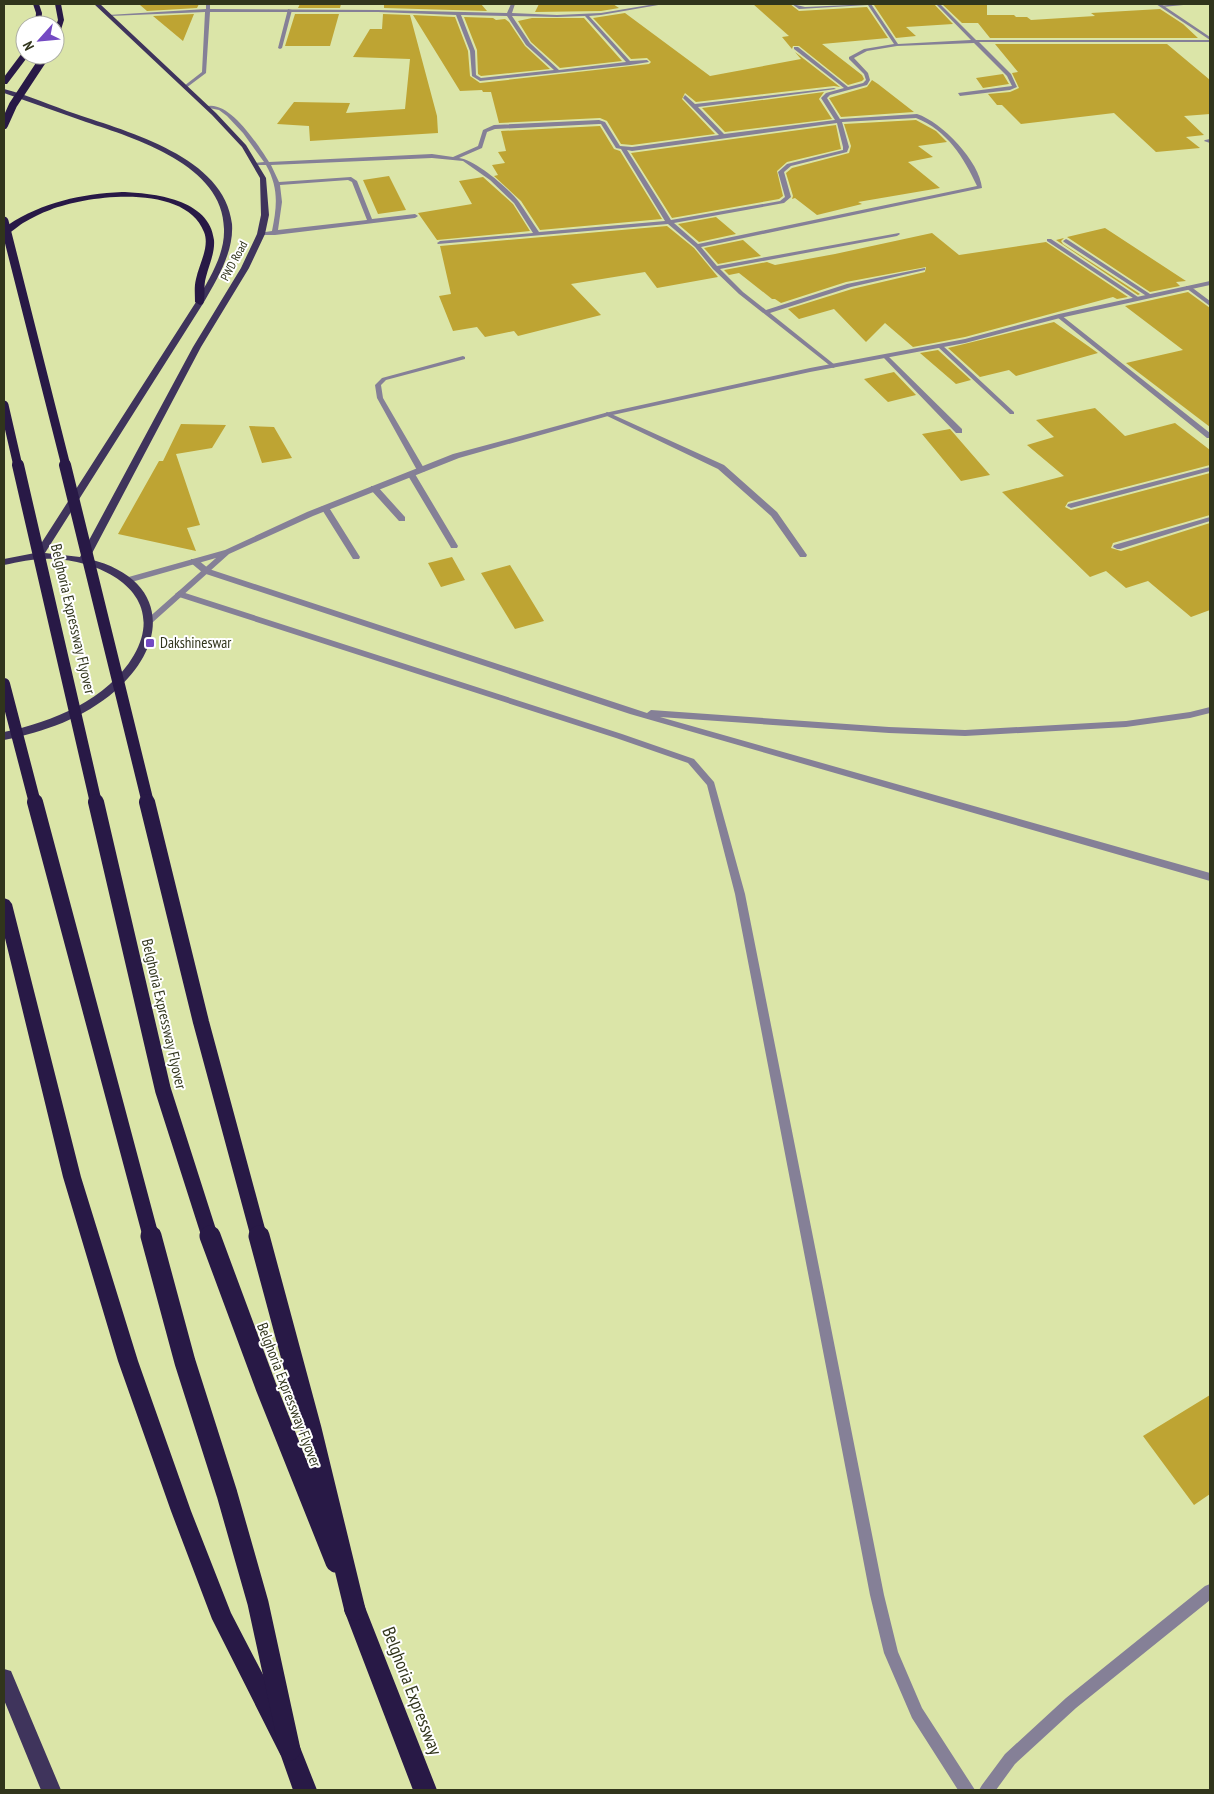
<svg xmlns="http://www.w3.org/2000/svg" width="1214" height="1794" font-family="'PT Sans Narrow',sans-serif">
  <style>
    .building { fill: #bea433 }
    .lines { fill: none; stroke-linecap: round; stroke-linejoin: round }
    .service { fill: #858097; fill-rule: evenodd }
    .minor { fill: #858097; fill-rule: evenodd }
    .tertiary { fill: #858097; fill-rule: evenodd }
    .primary { fill: #3f345c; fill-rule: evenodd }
    .motorway { fill: #281946; fill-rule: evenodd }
    .motorway-bridge-far4 { stroke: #281946; stroke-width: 8 }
    .motorway-bridge-far3 { stroke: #281946; stroke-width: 9 }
    .motorway-bridge-far2 { stroke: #281946; stroke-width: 12 }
    .motorway-bridge-far1 { stroke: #281946; stroke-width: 16 }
    .motorway-bridge { stroke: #281946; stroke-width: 21 }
    .poi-dot { fill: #744ac3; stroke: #fff; stroke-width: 2 }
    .labels { text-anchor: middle; stroke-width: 4; stroke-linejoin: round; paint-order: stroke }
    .far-street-label { font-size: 12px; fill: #31351c; stroke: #fff }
    .street-label { font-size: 15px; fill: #31351c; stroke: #fff }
    .poi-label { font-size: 15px; fill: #31351c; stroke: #fff; text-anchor: start }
    .near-street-label { font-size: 18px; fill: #31351c; stroke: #fff }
  </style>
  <rect width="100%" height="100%" fill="#dbe5a8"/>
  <!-- building -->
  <path class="building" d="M199,4l-2,4 -50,3 -7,-6z
    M300,4h41l-1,4h-42z
    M384,4h97l6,7 -103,-3z
    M539,4h74l6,4 -18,3 -66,1z
    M753,4h37l9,7 68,-4 21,31 -66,6 40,31 2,4 -2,2 -14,4 -49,-39h-6l-1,3 -10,-12 7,-1z
    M888,4h46l19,20 -47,3 10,9 -20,2 -22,-33z
    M942,4h45v11h27l2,2h11l4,3 64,-4 -4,-3 69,-4 23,15 15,14h-208l-12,-15h-16z
    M625,13l85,63 91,-17 -6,-7 45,35 -6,-1 -138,16 -11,-9 -3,6 33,35 -83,11 -11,-1 -14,-23 -7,-3 -101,5 -8,-31h-8l-1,-2 -22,1 -47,-76 42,2 13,34 2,25 10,7 169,-19 2,-2 -4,-4 -16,1 -38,-41z
    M194,14l-11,27 -30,-25z
    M295,14h44l-9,32h-45z
    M383,14l27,1 27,101 1,17 -128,8 -1,-15 -32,-2 17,-22 56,1 -4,10 59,-4 5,-50 -57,-2 17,-28h12z
    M464,17l29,1 3,2 9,-1 4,3 16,24 25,23 -69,7 -3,-2 -1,-24z
    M584,18l38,43 -62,7 -29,-26 -13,-21 14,-3z
    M995,44h172l43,36v34l-26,2 20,19 -18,2 14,11 -44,4 -42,-39 -93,11 -19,-19h-5l-9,-11 22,-2 9,-4 -7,-15 6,-1z
    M1003,74l6,10 -26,4 -7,-10z
    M872,80l6,4 36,28 -73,5 -12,-19 38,-11z
    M824,92l-5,7 13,20 -107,13 -23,-24z
    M916,120l20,11 11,11 -29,4 15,11 -25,5 32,26 -82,14 4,2 -45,11 -22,-17 -3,1 1,-3 -7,-23 6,-5 57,-15 2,-7 -7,-22z
    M836,125l5,24 -54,13 -10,9 6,25 -4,3 -107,19 -41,-65z
    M600,126l14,23 6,2 42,68 -122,11 -19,-29 -27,-25 4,-1 -6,-10 13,-2 -7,-11 8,-1 -5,-20z
    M389,176l17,34 -28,4 -15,-34z
    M483,177l30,27 17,27 -93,9 -19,-27 54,-9 -13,-23z
    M716,217l20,17 -37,8 -21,-18z
    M667,226l27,22 24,29 -61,11 -12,-16 -74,12 30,31 -83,21 -4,-5 -29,6 -8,-10 -24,4 -14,-35 12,-2 -11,-48z
    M1105,228l81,53 -10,1 4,4 -30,6 -83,-55z
    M932,233l27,22 87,-13 82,55 -11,2 -4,-2 -148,40 -52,10 -28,-24 -19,19 -32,-33 -35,10 -11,-10 64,-20 73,-17 1,-5 -80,15 -65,21 -6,-4h-3l-33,-26 -10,2 -5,-5 43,-8 8,3 60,-11z
    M1064,238l-3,3 2,3 77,50 -2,1 -82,-55z
    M743,240l18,16 -43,8 -14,-16z
    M1188,292l22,16v119l-84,-64 57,-13 -58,-44z
    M1054,322l44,31 -82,23 -7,-6 -29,7 -32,-29z
    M938,350l33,30 -15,4 -36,-31z
    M894,372l22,23 -28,7 -24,-23z
    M1095,408l30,28 50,-13 35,27v15l-142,37 -3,5 6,3 139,-37v42l-97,28 -2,5 10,3 89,-28v87l-19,7 -43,-36 -22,7 -20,-17 -16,6 -88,-85 62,-16 -37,-31 27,-8 -18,-17z
    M181,424l45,1 -14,23 -36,6 24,71 -13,3 9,23 -78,-17 41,-73h4z
    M249,426l25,1 18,31 -30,5z
    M950,429l40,46 -29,6 -39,-47z
    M452,557l13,23 -24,7 -13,-24z
    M510,565l34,56 -29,8 -34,-56z
    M1210,1395v99l-16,11 -51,-69z"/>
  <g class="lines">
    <!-- service -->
    <path class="service" d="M288,9l4,1 -10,38 -2,1 -2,-1z
      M1066,239l2,1 85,56 -5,1 -84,-55 -1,-1z
      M607,412l117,53 53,47 30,43 -1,2h-6l-29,-41 -53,-47 -113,-54 -1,-1z
      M408,472h6l1,2 43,72 -1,2h-6l-1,-2 -43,-72z
      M371,486h6l28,31v4h-6l-28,-31z
      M322,506h6l32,51 -1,2h-6l-32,-51z
      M179,591l443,143 72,25 20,23 31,112 139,701 14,57 24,56 53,82h-17l-46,-72 -28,-65 -14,-58 -135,-701 -28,-109 -19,-22 -72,-25 -440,-142 -1,-2z
      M1210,1584v16l-134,108 -61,56 -19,26h-17l3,-5 23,-31 61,-56 139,-112z"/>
    <!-- minor -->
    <path class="minor" d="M208,4l2,1v4l168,1 129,3 4,-9h4l-3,9 45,2 44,-2 54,-9h9l-63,11 -12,1 41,45 17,-1 2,2 -19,3 -150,16 -8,-5 -2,-25 -14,-36 -78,-3h-168l-4,61 -20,15 -2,-2 18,-14 3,-60 -95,4 -2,-1 98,-6v-4zM461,15l46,1 19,29 28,25 -73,8 -5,-3 -1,-24zM512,16l45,1 28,-1 41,46 -67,8 -29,-27z
      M792,4l13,3 66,-3 27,40 73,-4 -35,-36h4l36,36h234v2h-231l32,32 6,13 -7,3 -50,6 -2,-3 54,-7 -5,-10 -33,-33 -77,3 -30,5 -13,7 14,15 2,7 -3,5 -37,10 -3,3 13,21 77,-5c25,8 63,48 65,74l-281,59 16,19 182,-33 1,1 -3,2 -177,33 23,23 23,18 81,-26 78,-16v2l-74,17 -81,26 65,52v2l-2,1 -94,-74 -26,-25 -18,-22 -27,-23 -230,20 -1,-1 3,-2 93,-8 -19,-30 -24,-23 -27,-19 -31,-3 -161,7 8,17 72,-5 6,4 15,38 43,-5 3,2 -3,2 -140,17h-16v-2l13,-2c5,-25 7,-43 -6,-66h-12v-2l10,-1 -21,-29 -16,-17 -8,-6 -15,-3c24,-10 54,38 65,55l163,-8 21,3 25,-11 5,-16 11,-5 105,-5 6,2 15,24 12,1 87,-12 -36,-37 2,-3 10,9 139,-16 2,1 -138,18 26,27 111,-14 -14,-22 5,-5 18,-5 -50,-39v-2h4l50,40 15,-4 3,-3 -2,-6 -15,-15v-2l15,-8 30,-5 -26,-39 -69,4zM916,118c31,12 48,40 61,68l-279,58 -24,-21 110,-20 7,-6 -7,-25 7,-6 56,-14 2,-5 -7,-25zM837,123l6,24v3l-56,14 -9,8 7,25 -5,4 -109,19 -44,-70 5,1zM599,124h2l15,24 5,1 44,72 -126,11c-7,-10 -13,-20 -20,-30 -11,-14 -43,-42 -60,-44l23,-10 5,-16 8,-3zM348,180l4,2 15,38 -89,10 4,-28 -2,-17z
      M1176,4h18l-32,3 -2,-1z
      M1210,139v4l-6,-2 1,-1z
      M1047,239h4l90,60 -5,1 -89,-59z
      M1186,286h4l20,15v5l-24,-18z
      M1057,315h4l149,118v5h-3l-150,-121z
      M938,345h4l72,67v2h-4l-72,-67z
      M883,355h4l75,74v4h-6l-73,-76z
      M463,356l2,1v2l-79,21 -5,5 2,13 42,72 -1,2h-6l-41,-74 -2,-13 7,-7z
      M1210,467v4l-139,37 -4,-2 1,-2z
      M1210,517v4l-90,28h-3l-4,-2 1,-2z
      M191,559h6l12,10 438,144 4,-3 238,17 76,3 161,-9 64,-9 20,-5v6l-20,5 -64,9 -161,9 -76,-3 -229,-16 550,156v8l-580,-167 -427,-141 -12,-10z"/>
    <!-- tertiary -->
    <path class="tertiary" d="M1156,4h5l49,33v3z
      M1210,281v4l-150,33 -95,25 -155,29 -202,44 -149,42 -146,58 -84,38 -76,68h-6l-1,-2 70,-62 -88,25 -4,-3 1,-2 100,-28 82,-38 146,-58 152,-41 205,-45 155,-29 94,-25z"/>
    <!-- primary -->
    <path class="primary" d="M94,4h6l116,109 30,32 20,33 3,37 -4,19 -16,34 -48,79 -112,212c78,19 82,83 26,132 -31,27 -71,41 -111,49v-8c48,-10 104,-32 130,-77 34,-60 -29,-94 -81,-96 -17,-1 -33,3 -49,6v-6l31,-6 161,-251c13,-23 29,-47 28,-73 0,-64 -90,-91 -138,-107 -27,-10 -55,-19 -82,-29v-4c24,6 48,17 72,25 52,18 149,43 156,110 2,28 -15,55 -28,78l-159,251 35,4 113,-210 48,-79 16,-34 4,-19 -1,-37 -18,-31 -30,-32z
      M4,1669l7,2 50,119h-20l-37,-90z"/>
    <!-- motorway -->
    <path class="motorway" d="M33,4h6l3,9 -1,12h-6l1,-12z
      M55,4h6l3,16 -6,19 -3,2v-13l3,-8z
      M22,53l7,2 -22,29h-3v-7z
      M122,192c31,1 88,7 92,48 1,13 -5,25 -8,37 -3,9 0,19 -3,27l-3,1 -5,-3c0,-8 -1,-15 1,-23 3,-15 14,-32 8,-47 -19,-49 -116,-37 -154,-22 -9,3 -18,8 -27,13 -6,4 -12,10 -19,12v-7l4,-3c35,-23 73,-31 114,-33z
      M4,898l5,2 3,4 69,273 57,184 53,150 40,102 67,129 19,48h-24l-12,-34 -69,-137 -41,-108 -53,-150 -55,-184 -59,-243z
      M355,1599l8,3 74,188h-24l-69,-180 3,-8z"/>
    <!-- motorway-bridge-far4 -->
    <path class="motorway-bridge-far4" d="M4,125l9,-20 33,-50"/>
    <!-- motorway-bridge-far3 -->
    <path class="motorway-bridge-far3" d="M4,221l62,245
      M4,405l14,61"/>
    <!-- motorway-bridge-far2 -->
    <path class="motorway-bridge-far2" d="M18,465l78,338
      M65,465l83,338
      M4,684l31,119"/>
    <!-- motorway-bridge-far1 -->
    <path class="motorway-bridge-far1" d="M35,802l116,435
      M96,802l67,288 47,147
      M147,802l54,220 58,215"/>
    <!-- motorway-bridge -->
    <path class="motorway-bridge" d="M151,1236l34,126 42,132 31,109 32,147
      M210,1236l56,151 70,175
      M259,1236l52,193 44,181"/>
  </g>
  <!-- markers -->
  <rect class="poi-dot" x="145" y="638" width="10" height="10" rx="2.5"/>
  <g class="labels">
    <!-- far-street labels -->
    <g class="far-street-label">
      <text transform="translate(234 261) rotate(-62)" y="4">PWD Road</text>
    </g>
    <!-- street labels -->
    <g class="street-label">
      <text transform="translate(73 619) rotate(77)" y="5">Belghoria Expressway Flyover</text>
      <text transform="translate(164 1014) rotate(77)" y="5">Belghoria Expressway Flyover</text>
      <text transform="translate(289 1395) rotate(69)" y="5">Belghoria Expressway Flyover</text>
    </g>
    <!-- poi labels -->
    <g class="poi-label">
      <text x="160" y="648">Dakshineswar</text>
    </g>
    <!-- near-street labels -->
    <g class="near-street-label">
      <text transform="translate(412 1691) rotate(69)" y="6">Belghoria Expressway</text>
    </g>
  </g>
  <!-- border -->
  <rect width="1214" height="1794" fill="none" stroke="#31351c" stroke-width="10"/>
  <!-- north arrow -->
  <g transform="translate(40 40) rotate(243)"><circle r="24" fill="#ffffff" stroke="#adaea4"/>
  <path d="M0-4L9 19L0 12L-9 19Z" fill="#744ac3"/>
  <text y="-8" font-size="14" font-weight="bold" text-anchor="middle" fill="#31351c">N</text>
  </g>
</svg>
